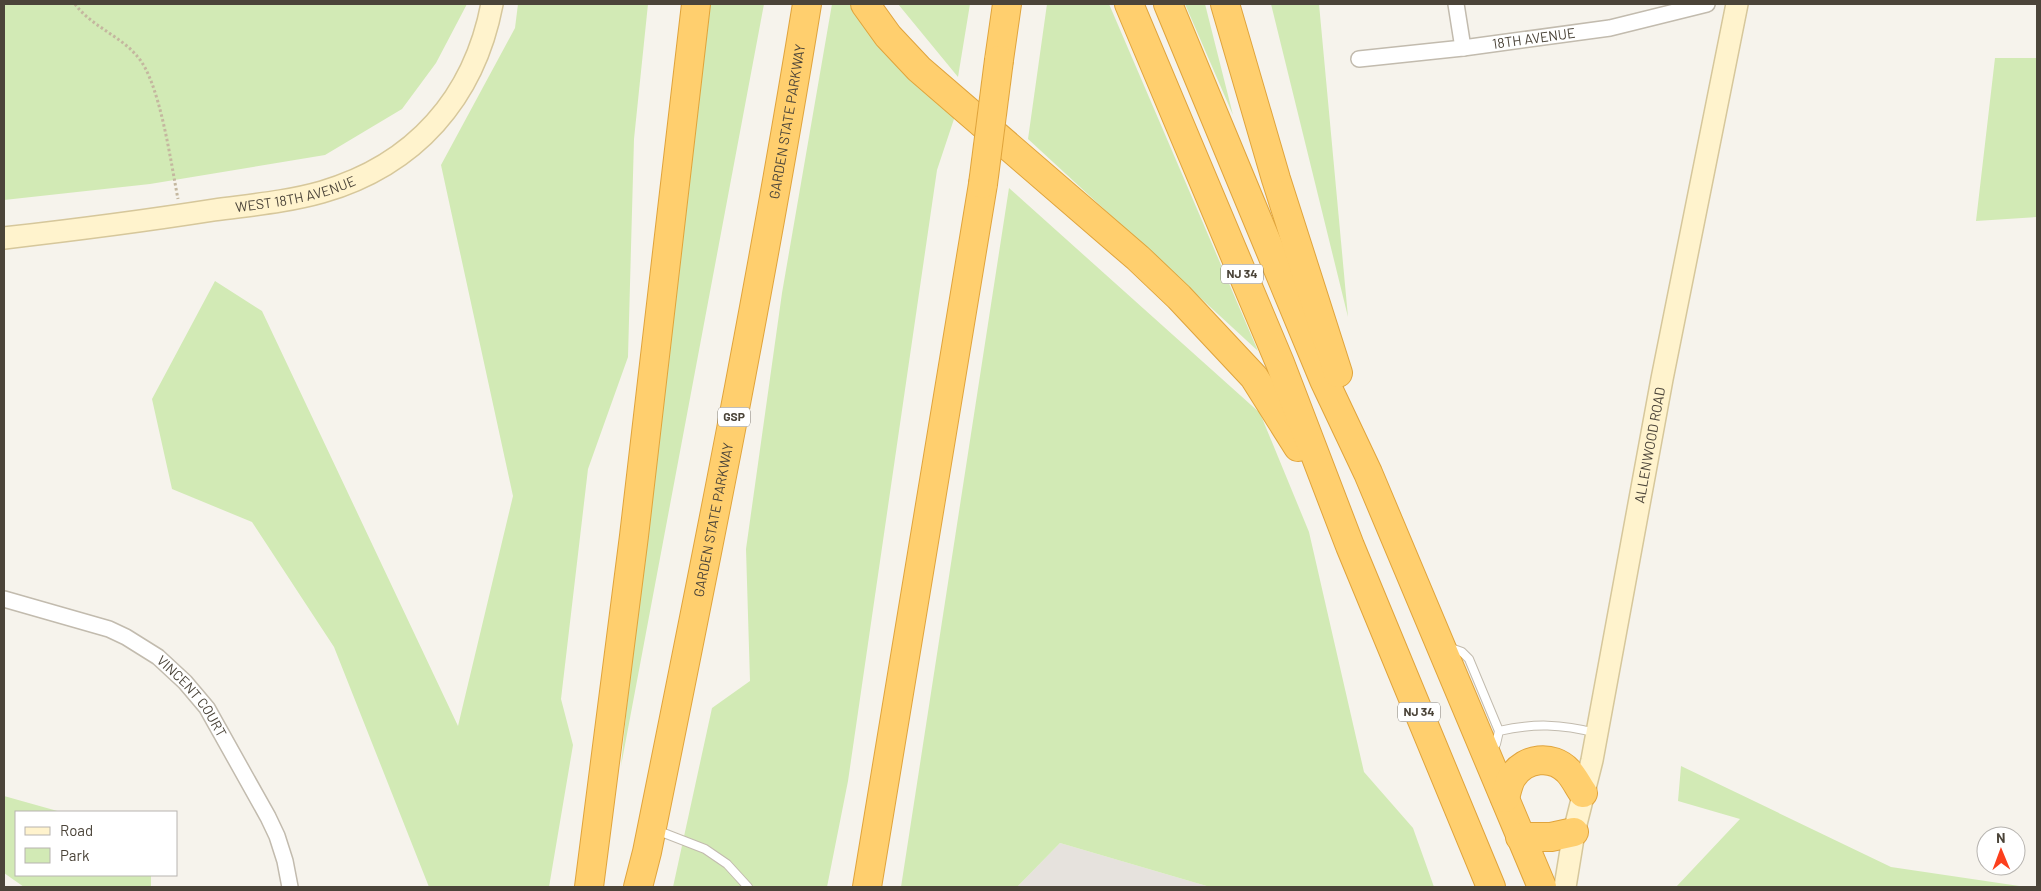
<svg xmlns="http://www.w3.org/2000/svg" width="2041" height="891" font-family="Barlow,sans-serif">
  <style>
    .industrial { fill: #e6e2dd }
    .green { fill: #d2eab5 }
    .lines { fill: none; stroke-linecap: round; stroke-linejoin: round }
    .lane-casing { stroke: #c2bbae; stroke-width: 10 }
    .street-casing { stroke: #c2bbae; stroke-width: 18 }
    .secondary-casing { stroke: #d6c79b; stroke-width: 24 }
    .highway-casing { stroke: #e0a43c; stroke-width: 30 }
    .path { stroke: #c4b79f; stroke-width: 3; stroke-dasharray: 2.5 2.5; stroke-linecap: butt }
    .lane { stroke: #fff; stroke-width: 8 }
    .street { stroke: #fff; stroke-width: 15 }
    .secondary { stroke: #fff3cd; stroke-width: 21 }
    .highway { stroke: #ffcf6e; stroke-width: 28 }
    .highway-bridge-casing { stroke: #e0a43c; stroke-width: 30; stroke-linecap: butt }
    .highway-bridge { stroke: #ffcf6e; stroke-width: 28 }
    .labels { text-anchor: middle; stroke-width: 4; stroke-linejoin: round; paint-order: stroke }
    .shield { fill: #fff; stroke: #817c74; stroke-width: 1 }
    .shield-label { font-size: 12px; font-weight: bold; fill: #4b4439 }
    .street-label { font-size: 14px; fill: #4b4439; stroke: #fff }
  </style>
  <rect width="100%" height="100%" fill="#f6f3ec"/>
  <!-- industrial -->
  <path class="industrial" d="M1060,843l150,44h-193z"/>
  <!-- green -->
  <path class="green" d="M4,4h463l-31,59 -34,46 -77,46 -175,29 -146,16z
    M518,4h130l-14,135 -6,218 -40,112 -27,230 12,46 -24,142h-120l-95,-240 -82,-125 -80,-33 -20,-90 63,-118 47,30 196,415 55,-230 -72,-331 74,-137z
    M696,4h68l-143,762z
    M832,4h23l100,112 -18,54 -89,611 -21,106h-154l39,-179 38,-27 -4,-132 36,-256z
    M898,4h72l-12,73z
    M1047,4h62l149,347 -230,-212z
    M1185,4h20l28,111z
    M1271,4h48l29,313z
    M1995,58h42v159l-61,4z
    M1009,188l251,225 49,119 55,240 49,56 21,59h-224l-150,-44 -43,44h-116z
    M1681,766l210,101 135,20h-350l64,-68 -62,-18z
    M4,796l57,16h-45v63h135v12h-127l-20,-14z"/>
  <g class="lines">
    <!-- lane casing -->
    <g class="lane-casing">
      <path id="lane" d="M1448,647l14,5 7,7 30,72 -3,13 -5,6
        M1499,731c34,-8 63,-7 97,2
        M656,830l49,19 22,15 21,23"/>
    </g>
    <!-- street casing -->
    <g class="street-casing">
      <g id="street">
        <path d="M1456,4l7,44"/>
        <path id="s1" d="M1359,59l104,-11 147,-20 97,-24"/>
        <path id="s2" d="M4,599l105,30 17,8 32,20 27,25 22,26 61,109 9,19 8,25 5,26"/>
      </g>
    </g>
    <!-- secondary casing -->
    <g class="secondary-casing">
      <g id="secondary">
        <path id="s3" d="M4,238c70,-8 140,-17 210,-28 36,-5 73,-8 108,-18 93,-27 152,-94 170,-188"/>
        <path id="s4" d="M1565,887l9,-55 18,-72 70,-381 75,-375"/>
      </g>
    </g>
    <!-- highway casing -->
    <g class="highway-casing">
      <g id="highway">
        <path d="M865,4l23,32 31,33 219,189 41,39 75,80 44,70"/>
        <path d="M1129,4l151,359 70,183 141,341"/>
        <path d="M1168,4l156,376 44,93 174,414"/>
        <path d="M1225,4l51,175 62,194"/>
        <path d="M999,60l8,-56"/>
        <path d="M1505,798c2,-7 4,-17 8,-22 12,-18 39,-22 55,-5 6,6 10,15 15,22"/>
        <path d="M1520,837h31l23,-5"/>
        <path d="M589,887l45,-351 62,-532"/>
        <path id="s5" d="M638,887l9,-35c57,-282 114,-564 160,-848"/>
        <path d="M867,887l116,-703"/>
      </g>
    </g>
    <!-- path -->
    <path class="path" d="M75,4c16,22 44,31 62,52 23,25 34,108 41,143"/>
    <!-- lane -->
    <use href="#lane" class="lane"/>
    <!-- street -->
    <use href="#street" class="street"/>
    <!-- secondary -->
    <use href="#secondary" class="secondary"/>
    <!-- highway -->
    <use href="#highway" class="highway"/>
    <!-- highway-bridge casing -->
    <g class="highway-bridge-casing">
      <path id="highway-bridge" d="M983,184l16,-124"/>
    </g>
    <!-- highway-bridge -->
    <use href="#highway-bridge" class="highway-bridge"/>
  </g>
  <g class="labels">
    <!-- shield labels -->
    <g class="shield">
      <rect x="1221" y="264.5" width="42" height="19" rx="4"/>
      <rect x="718" y="407.5" width="32" height="19" rx="4"/>
      <rect x="1398" y="702.5" width="42" height="19" rx="4"/>
    </g>
    <g class="shield-label">
      <text x="1242" y="278">NJ 34</text>
      <text x="734" y="421">GSP</text>
      <text x="1419" y="716">NJ 34</text>
    </g>
    <!-- street labels -->
    <g class="street-label">
      <text dy="5" stroke="none"><textPath href="#s1" startOffset="176">18TH AVENUE</textPath></text>
      <text dy="5" stroke="none"><textPath href="#s5" startOffset="780">GARDEN STATE PARKWAY</textPath></text>
      <text dy="5" stroke="none"><textPath href="#s3" startOffset="295">WEST 18TH AVENUE</textPath></text>
      <text dy="5" stroke="none"><textPath href="#s4" startOffset="450">ALLENWOOD ROAD</textPath></text>
      <text dy="5" stroke="none"><textPath href="#s5" startOffset="375">GARDEN STATE PARKWAY</textPath></text>
      <text dy="5" stroke="none"><textPath href="#s2" startOffset="218">VINCENT COURT</textPath></text>
    </g>
  </g>
  <!-- border -->
  <rect width="2041" height="891" fill="none" stroke="#4b4439" stroke-width="10"/>
  <!-- legend -->
  <rect x="15" y="811" width="162" height="65" fill="#ffffff" stroke="#b7b4b0"/>
  <rect x="25" y="827" width="25" height="8" fill="#fff3cd" stroke="#b7b4b0"/>
  <text x="60" y="836" font-size="15" fill="#4b4439">Road</text>
  <rect x="25" y="848" width="25" height="15" fill="#d2eab5" stroke="#b7b4b0"/>
  <text x="60" y="861" font-size="15" fill="#4b4439">Park</text>
  <!-- north arrow -->
  <g transform="translate(2001 851) rotate(359)"><circle r="24" fill="#ffffff" stroke="#b7b4b0"/>
  <path d="M0-4L9 19L0 12L-9 19Z" fill="#fc3f1d"/>
  <text y="-8" font-size="14" font-weight="bold" text-anchor="middle" fill="#4b4439">N</text>
  </g>
</svg>
